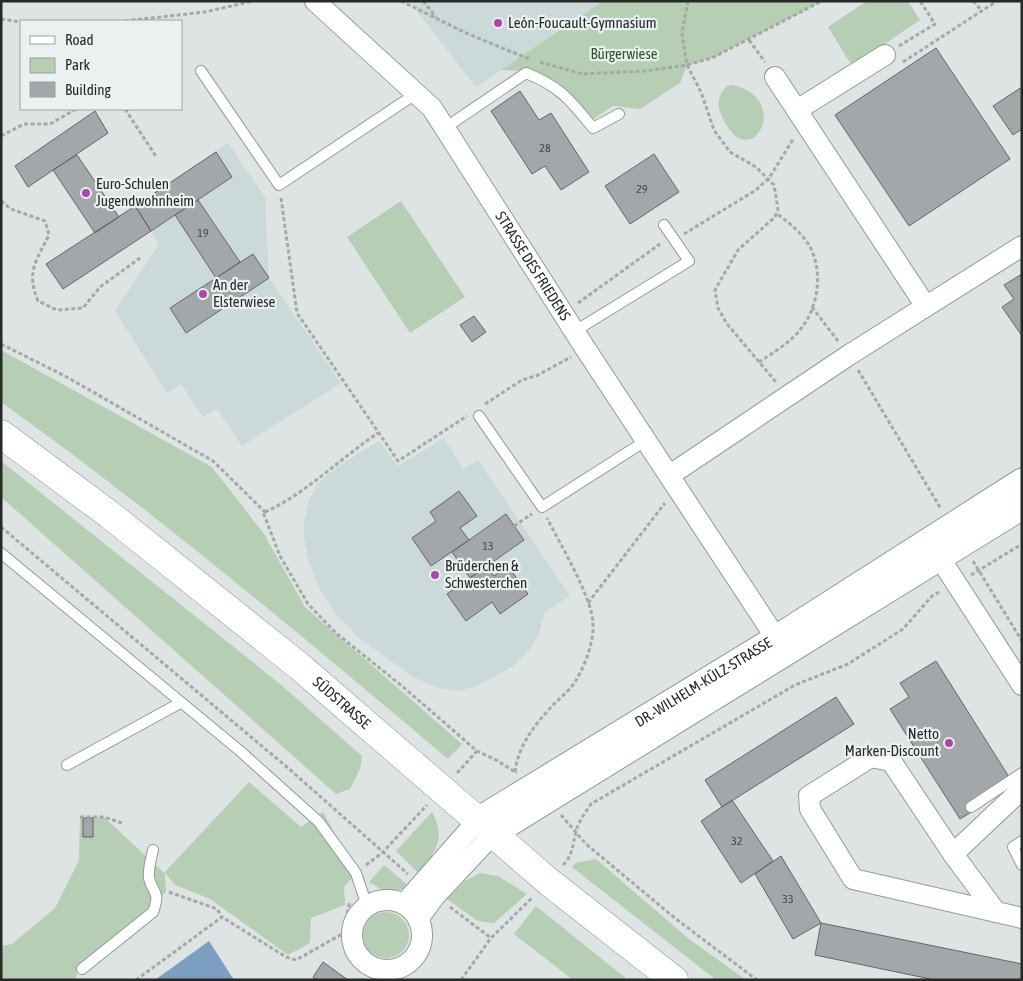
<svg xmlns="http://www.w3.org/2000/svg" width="1023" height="981" font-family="'Asap Condensed',sans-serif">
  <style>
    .built { fill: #cbd9d9 }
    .green { fill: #b6ceb4 }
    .water { fill: #7c9ec1 }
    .building { fill: #a3a7a9; stroke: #626668 }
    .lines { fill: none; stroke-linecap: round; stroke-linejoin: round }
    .service-casing { stroke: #949999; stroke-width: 12 }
    .minor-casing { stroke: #949999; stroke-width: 22 }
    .tertiary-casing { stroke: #949999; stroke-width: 27 }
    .secondary-casing { stroke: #949999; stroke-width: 29 }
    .path { stroke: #a4a9a8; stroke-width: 3; stroke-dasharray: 4 2.5; stroke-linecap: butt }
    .service { stroke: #fff; stroke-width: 10 }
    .minor { stroke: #fff; stroke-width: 20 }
    .tertiary { stroke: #fff; stroke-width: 25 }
    .secondary { stroke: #fff; stroke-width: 28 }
    .poi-dot { fill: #ad46a9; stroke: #ebf1f1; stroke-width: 2 }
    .labels { text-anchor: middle; stroke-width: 4.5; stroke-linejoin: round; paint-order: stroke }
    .number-label { font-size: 12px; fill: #464849 }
    .poi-label { font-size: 15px; fill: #272929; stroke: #ebf1f1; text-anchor: start }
    .park-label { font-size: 15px; fill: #285827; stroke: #ebf1f1 }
    .street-label { font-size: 15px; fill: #272929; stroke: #ebf1f1 }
  </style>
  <rect width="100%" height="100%" fill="#dee4e3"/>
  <!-- built -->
  <path class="built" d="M409,1h194l-127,86z
    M228,143l37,54 4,81 72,105 -99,63 -25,-37 -14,8 -22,-33 -14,9 -52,-82 44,-67 -24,-38z
    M444,438l19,31 15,-9 92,136 -25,16 -6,21 -9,16 -17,17 -36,20 -18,5 -21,-3 -25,-11 -54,-39 -23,-24 -17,-26 -10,-26 -5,-24v-16l5,-21 8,-17 20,-17 42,-26 19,25z"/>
  <!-- green -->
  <path class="green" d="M603,1h219l-110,57 -25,7 -7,18 -40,26 -27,-3 -24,16 -67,-51 -21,-1z
    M867,1h41l12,19 -68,46 -24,-39z
    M732,85c64,13 16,96 -11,29 -5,-10 -2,-20 6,-28z
    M401,201l64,96 -55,36 -63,-96z
    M1,350l211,117 52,67 41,73 157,137 -14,15c-146,-123 -292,-246 -447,-357z
    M1,461l279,223 82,72 -2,13 -10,20 -14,5 -335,-297z
    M249,782l52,45 22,-15 33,61 -12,14 1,18 -34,13 -1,25 -22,12 -78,-56 -35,-14 -10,-12 1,18 -6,8 -82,66 -2,15h-75v-34l11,-2 43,-36 24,-48 1,-43h24l60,56z
    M432,812c15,27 3,39 -13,62l-23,-23z
    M596,859l93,80 57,41h-30l-144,-113 4,-4z
    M384,865l25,21c-18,9 -24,6 -40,-4z
    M480,873l18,3 29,18 -33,29 -16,-2 -31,-22 18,-18z
    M536,906l92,74h-55l-59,-46z
    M363 935a23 23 0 1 1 46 0a23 23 0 1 1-46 0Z"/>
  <!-- water -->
  <path class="water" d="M209,941l25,39h-79z"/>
  <!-- building -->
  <path class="building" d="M936,48l74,111 -101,67 -74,-111z
    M1022,87v42l-9,6 -20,-29z
    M520,91l19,29 12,-7 38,59 -28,18 -16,-24 -13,8 -41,-63z
    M95,111l13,22 -80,54 -13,-21z
    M216,152l16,25 -81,54 -16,-25z
    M654,154l25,38 -49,32 -25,-38z
    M77,155l42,62 -24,16 -42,-63z
    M198,200l42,62 -24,16 -41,-63z
    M135,206l16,25 -88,58 -17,-25z
    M253,254l16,24 -83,55 -16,-25z
    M1022,274v62l-20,-29 12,-8 -10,-14z
    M474,316l12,16 -14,10 -12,-17z
    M459,491l18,25 -17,12 9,12 -38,26 -19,-28 24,-17 -6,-9z
    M506,514l18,26 -54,38 -18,-26z
    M487,566l7,10 14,-10 20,28 -28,20 -8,-12 -26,19 -19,-27z
    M936,661l73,116 -41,26 5,8 -13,8 -70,-110 19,-12 -9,-14z
    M836,697l18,27 -132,83 -17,-27z
    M732,800l41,61 -32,22 -40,-62z
    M83,818h10v19h-10z
    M781,856l40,67 -28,16 -38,-65z
    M821,923l201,41v16h-87l-120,-25z
    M323,962l25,18h-31l-4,-3z"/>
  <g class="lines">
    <!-- service casing -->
    <g class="service-casing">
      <path id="service" d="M201,71l78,114 138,-92
        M445,128l81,-55c35,14 44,27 67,55l26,-14
        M575,331l114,-70 -25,-36
        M479,416l63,91 105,-67
        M1,553l239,198 79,71 37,51 11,33
        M67,765l113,-62
        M971,807l51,-34
        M1022,841l-9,6 9,18
        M82,969l71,-57c8,-22 0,-17 -4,-34 -1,-9 2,-19 4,-28"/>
    </g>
    <!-- minor casing -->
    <g class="minor-casing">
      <g id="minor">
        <path id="s1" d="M315,1l117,107 153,240 191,290"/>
        <path d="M775,77l150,228"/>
        <path d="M797,110l88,-55"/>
        <path d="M670,475l179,-120 173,-109"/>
        <path d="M932,546l90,139"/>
        <path d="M953,854l-62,-93 -20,-4 -62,39 1,13 43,70 169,39"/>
        <circle cx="387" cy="935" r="35"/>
        <path d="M404,904l74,-84"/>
        <path d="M996,912l-43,-58 69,-65"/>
        <path d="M418,919l17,-23 59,-63"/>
      </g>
    </g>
    <!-- tertiary casing -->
    <g class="tertiary-casing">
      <g id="tertiary">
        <path id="s2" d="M478,820l298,-182 246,-157"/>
        <path d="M494,833l528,-326"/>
      </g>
    </g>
    <!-- secondary casing -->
    <g class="secondary-casing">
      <g id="secondary">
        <path id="s3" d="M1,434l109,81 189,151 250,216 125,98"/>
      </g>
    </g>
    <!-- path -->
    <path class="path" d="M401,1l65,32 63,26
      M423,1l13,16
      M688,1l-6,32 5,32 14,27 13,38 16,22 26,15 18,18 4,24 -3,8 -37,33 -23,40 3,18 9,16 49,58
      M973,1l9,10
      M1,19l20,3
      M125,21l80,-9 48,-11
      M749,40l16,22
      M899,46l36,-22 -15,-23
      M540,62l42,12 63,-3 42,-6 25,-7 110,-57
      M903,62l94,-61
      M125,109l32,49
      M1,136l23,-12h26l26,-15
      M281,198l16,115 101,148 69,-45
      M1,201l10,8 34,12 4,14c-13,26 -23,37 -11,66l19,9 26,-2 17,-21 40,-29
      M684,234l72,-44 13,-12 25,-40
      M578,303l82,-59
      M812,307l26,34
      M1,344l64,32 148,85 52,51h-2l17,44 28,48 28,29 66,53 75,65 19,9 21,13
      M759,362c15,-10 34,-21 44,-36 16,-22 20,-57 6,-81 -8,-13 -21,-23 -33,-32
      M858,370l83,139
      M485,404l37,-24 16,-5 33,-18
      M265,512c39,-17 77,-55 113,-79
      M514,526l18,-12
      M1,527l287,241 120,106
      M973,561l49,80
      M971,575l51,-31
      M588,603l77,-100
      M515,772c3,-27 21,-49 39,-68 7,-7 16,-14 21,-22 10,-16 19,-40 18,-59 -1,-26 -33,-79 -46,-105
      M457,773l20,-22
      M561,815l25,29 90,75 81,61
      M80,817h24l18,6
      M366,865l16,-12 45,-48
      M563,865c10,-10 9,-19 13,-33 2,-10 9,-19 15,-28l204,-119 53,-21 55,-35 29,-33 9,-5
      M169,892l48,17 5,8
      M450,907l41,31
      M136,980l86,-63 64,40 10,3 46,-26 8,-33
      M461,980l30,-42 42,-41"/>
    <!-- service -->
    <use href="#service" class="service"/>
    <!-- minor -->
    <use href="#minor" class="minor"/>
    <!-- tertiary -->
    <use href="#tertiary" class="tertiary"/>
    <!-- secondary -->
    <use href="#secondary" class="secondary"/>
  </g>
  <!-- markers -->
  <g class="poi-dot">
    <circle cx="498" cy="23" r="5"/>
    <circle cx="86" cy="193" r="5"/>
    <circle cx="203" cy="294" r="5"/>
    <circle cx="435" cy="575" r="5"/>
    <circle cx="949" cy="743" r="5"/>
  </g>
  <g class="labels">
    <!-- number labels -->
    <g class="number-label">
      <text x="545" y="152">28</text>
      <text x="642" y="193">29</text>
      <text x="203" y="237">19</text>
      <text x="488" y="550">13</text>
      <text x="737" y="845">32</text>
      <text x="788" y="903">33</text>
    </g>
    <!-- poi labels -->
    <g class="poi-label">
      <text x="508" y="28">León-Foucault-Gymnasium</text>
      <text x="96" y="189">Euro-Schulen<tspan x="96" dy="17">Jugendwohnheim</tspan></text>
      <text x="213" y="290">An der<tspan x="213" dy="17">Elsterwiese</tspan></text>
      <text x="445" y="571">Brüderchen &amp;<tspan x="445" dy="17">Schwesterchen</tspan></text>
      <text x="939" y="739" text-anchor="end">Netto<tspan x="939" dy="17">Marken-Discount</tspan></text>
    </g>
    <!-- park labels -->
    <g class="park-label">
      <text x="624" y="59">Bürgerwiese</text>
    </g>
    <!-- street labels -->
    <g class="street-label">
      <text dy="5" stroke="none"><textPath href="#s1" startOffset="346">STRASSE DES FRIEDENS</textPath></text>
      <text dy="5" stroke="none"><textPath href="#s2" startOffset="264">DR.-WILHELM-KÜLZ-STRASSE</textPath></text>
      <text dy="5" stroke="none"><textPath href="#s3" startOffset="434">SÜDSTRASSE</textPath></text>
    </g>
  </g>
  <!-- border -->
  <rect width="1023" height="981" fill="none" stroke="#272929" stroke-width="5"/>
  <!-- legend -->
  <rect x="20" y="20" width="162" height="90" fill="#ebf1f1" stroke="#9da1a1"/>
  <rect x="30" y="36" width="25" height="8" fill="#ffffff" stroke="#9da1a1"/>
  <text x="65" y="45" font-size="15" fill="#272929">Road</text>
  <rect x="30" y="58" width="25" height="15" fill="#b6ceb4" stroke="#9da1a1"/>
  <text x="65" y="70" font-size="15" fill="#272929">Park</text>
  <rect x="30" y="82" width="25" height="15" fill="#a3a7a9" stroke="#9da1a1"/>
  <text x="65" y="95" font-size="15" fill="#272929">Building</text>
</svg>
